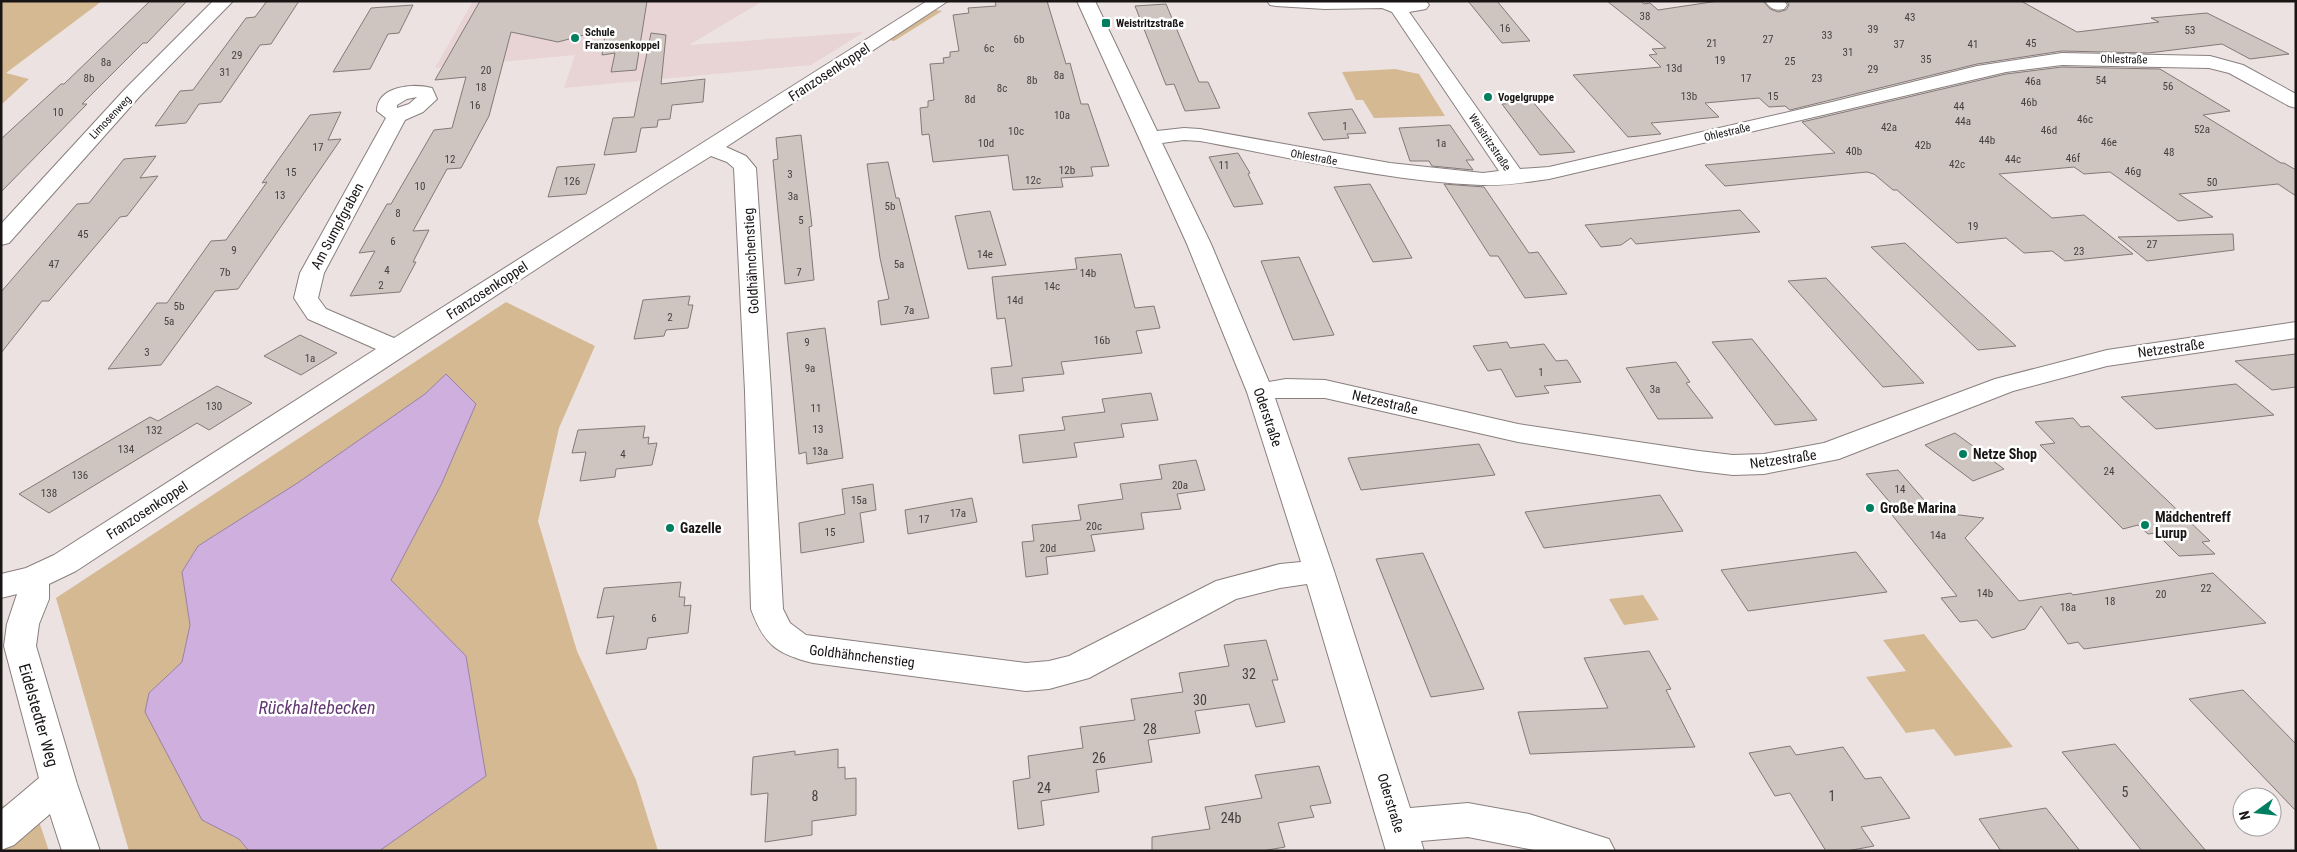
<svg xmlns="http://www.w3.org/2000/svg" width="2297" height="852" font-family="'Roboto Condensed',sans-serif">
  <style>
    .built { fill: #e8d4d4 }
    .green { fill: #d4b993 }
    .water { fill: #cfafde; stroke: #9881a2 }
    .building { fill: #cec5c0; stroke: #827a76 }
    .lines { fill: none; stroke-linecap: round; stroke-linejoin: round }
    .minor-casing { stroke: #897f7f; stroke-width: 2 }
    .minor { fill: #fff; fill-rule: evenodd }
    .poi-dot { fill: #007f60; stroke: #fff; stroke-width: 2 }
    .labels { text-anchor: middle; stroke-width: 5; stroke-linejoin: round; paint-order: stroke }
    .number-label { font-size: 11px; fill: #464140 }
    .far-poi-label { font-size: 11px; font-weight: bold; fill: #191515; stroke: #fff; text-anchor: start }
    .far-street-label { font-size: 11px; fill: #191515; stroke: #fff }
    .street-label { font-size: 14px; fill: #191515; stroke: #fff }
    .poi-label { font-size: 14px; font-weight: bold; fill: #191515; stroke: #fff; text-anchor: start }
    .near-number-label { font-size: 14px; fill: #464140 }
    .near-street-label { font-size: 16px; fill: #191515; stroke: #fff }
    .near-water-label { font-size: 18px; font-style: italic; fill: #623973; stroke: #fff }
  </style>
  <rect width="100%" height="100%" fill="#ede2e2"/>
  <!-- built -->
  <path class="built" d="M473,1h290l-74,44 175,-13 -53,33 -247,23 11,-33 -140,13z"/>
  <!-- green -->
  <path class="green" d="M1,1h101l-96,72 23,6 -28,26z
    M936,10l6,1 -48,30 -5,-1z
    M1395,69l24,5 26,42 -71,2 -11,-18h-7l-14,-28z
    M506,302l89,44 -36,82 -21,93 39,130 59,129 22,71h-279l107,-75 -20,-120 -75,-76 50,-95 6,-111 -22,20 -126,88 -101,64 -16,26 8,53 -8,37 -33,31 53,127 37,19 10,12h-120l-73,-253z
    M1643,595l16,25 -35,5 -15,-26z
    M1924,634l89,113 -58,9 -21,-27 -28,4 -40,-56 40,-6 -23,-31z
    M29,792l20,59h-48v-44z"/>
  <!-- water -->
  <path class="water" d="M446,374l30,30 -35,81 -50,95 75,76 20,120 -107,75h-130l-10,-12 -37,-19 -57,-108 4,-19 33,-31 8,-37 -8,-53 16,-26 101,-64 126,-88z"/>
  <!-- building -->
  <path class="building" d="M150,1h37l-40,42h-4l-61,61h5l-86,88v-53l60,-55h3z
    M267,1h32l-28,43 -11,1 -39,57 -22,2 -13,19 -31,3 25,-35 13,-1 53,-72 9,-1z
    M480,1h167l-11,69 -25,2 4,-19 -13,2 4,-26 -48,13 -47,-10 -22,84 -28,52 -14,1 -34,62 16,-1 -16,32h3l-16,30 -50,4 25,-45 -16,2 28,-49h4l43,-74 18,-2 14,-51 -31,3z
    M995,1h52l19,63 4,-1 11,41h7l21,62 -18,1 2,9 -32,2 2,9 -50,3 -5,-35 -75,7 -4,-28 -7,1 -2,-27 8,-1v-6l6,-1 -4,-36 14,-1 -1,-5 7,-1v-5l9,-1 -6,-36 16,-2 -1,-5 28,-2z
    M1468,1h29l33,40 -28,2z
    M1607,1h34l3,3 6,-1 8,7 60,-9h45l7,8 8,3 8,-2 3,-5 -2,-4h234l56,31 82,-10 -8,-4 56,-5 82,41 -39,5 -28,-15 -74,9 -86,-2 -85,13 -187,46 -5,-4 -16,1 -10,-9 -54,5 14,14 -68,6 10,11 -33,3 -55,-62 88,-8 -12,-12 8,-1 -5,-5 14,-1z
    M1166,4l33,78h9l12,26 -35,3 -11,-27 -8,1 -31,-79z
    M413,5l-14,28 -11,1 -18,35 -37,3 38,-64z
    M651,33l15,2 -5,49 44,-5 -2,23 -31,3 -2,14 -12,1 -1,7 -16,1 -5,24 -32,3 9,-37 21,-1z
    M2062,67l98,2 70,42 -27,4 78,48h3l12,7v26l-18,-12 -99,10 34,23 -35,4 -68,-49 -26,2 -10,-7 -75,7 53,44 32,-3 49,39 -68,7 -13,-10 -28,2 -18,-15 -49,5 -60,-53h-4l-19,-16 -7,-2 -142,14 -20,-21 130,-12 -33,-31 204,-48z
    M1533,102l42,50 -35,3 -38,-51z
    M1352,109l14,24 -19,1 2,4 -26,2 -15,-27z
    M341,112l-13,28 13,-1 -103,150 -23,2 -54,74 -53,4 49,-66h10l44,-62 15,-1 41,-58 -5,1 48,-68z
    M1450,125l24,35h-8l7,10 -41,-4 -3,-5h-19l-11,-33z
    M801,135l11,91 -3,1 5,53 -29,4 -12,-124 5,-1 -2,-21z
    M1238,153l12,20 -2,1 15,30 -29,3 -25,-50z
    M156,156l-16,22 18,-2 -31,40 -7,1 -71,84h-7l-41,52v-61l76,-88 12,-1 35,-44z
    M888,162l8,36h3l30,120 -48,7 -3,-24 11,-2 -9,-41 -13,-94z
    M595,164l-9,30 -38,3 9,-30z
    M1370,184l42,74 -39,4 -39,-75z
    M1444,184l40,3 45,66 9,-1 29,42 -42,4 -27,-42h-8z
    M1740,210l20,22 -124,12 -5,-6 -10,7 -20,2 -16,-22z
    M990,211l16,54 -38,4 -13,-53z
    M2233,234l1,16 -87,11 -29,-24z
    M1905,243l111,103 -38,4 -107,-103z
    M1121,254l14,54 19,-2 6,22 -24,3 6,22 -81,9 3,12 -42,4 2,13 -30,3 -3,-26 21,-2 -7,-48 -8,1 -5,-42 85,-8 -2,-11z
    M1299,257l35,78 -41,5 -32,-79z
    M1826,278l98,105 -41,4 -95,-106z
    M690,296l-2,9h5l-5,23 -22,2 -2,6 -30,3 9,-39z
    M825,328l18,130 -36,6 -1,-12 -7,2 -12,-121z
    M300,335l37,18 -36,22 -37,-19z
    M1752,339l65,81 -42,5 -63,-83z
    M1507,342l3,6 34,-4 12,17 11,-1 14,22 -37,4 5,7 -33,4 -15,-28 -13,2 -15,-25z
    M2296,354v33l-24,3 -37,-29z
    M1676,362l14,20 -4,1 27,35 -55,1 -32,-51z
    M2236,384l38,31 -118,14 -35,-32z
    M217,386l35,17 -43,27 -12,-7 -148,90 -30,-19 131,-77 8,4z
    M1151,393l7,27 -37,4 3,13 -50,6 3,14 -54,6 -4,-28 46,-5 -3,-13 43,-5 -3,-13z
    M2073,418l8,9 8,-1 121,115 -8,1 13,12 -36,2 -23,-23 -8,1 -10,-9 -15,4 -83,-84 15,-2 -20,-21z
    M645,426l-2,12 6,-1 -1,7 9,-1 -5,22 -36,4 -1,8 -35,4 6,-29 -14,1 6,-23z
    M1955,433l49,36 -31,12 -48,-36z
    M1479,444l16,31 -134,15 -13,-32z
    M1196,460l9,30 -28,4 4,15 -40,4 3,16 -53,6 4,16 -49,6 2,17 -22,3 -4,-35 12,-1 -2,-16 49,-5 -3,-15 45,-6 -3,-15 42,-5 -3,-14z
    M1898,470l26,30 -21,8 81,10 -19,20 54,63 52,-8 2,2 140,-22 53,50 -182,26 -6,-7 -10,2 -27,-38 -16,23 -33,9 -15,-18 -17,2 -19,-24 16,-2 -73,-91 9,1 -27,-32z
    M873,484l3,26 -16,3 4,29 -63,11 -2,-30 46,-9 -3,-25z
    M1660,495l23,36 -139,17 -19,-36z
    M972,498l5,24 -69,12 -3,-24z
    M1856,552l31,40 -139,19 -27,-41z
    M1423,553l61,136 -53,8 -55,-138z
    M681,582l-2,15h6l-1,9 7,-1 -3,28 -40,5 -2,11 -40,5 8,-38 -17,2 7,-30z
    M1266,640l12,40h-6l13,42 -29,5 -7,-23 -54,7 5,22 -52,7 4,22 -56,8 3,22 -58,9 3,24 -26,4 -5,-48 17,-3 -2,-22 55,-8 -3,-21 55,-7 -4,-21 52,-7 -4,-19 50,-7 -5,-21z
    M1649,651l22,38 -5,1 29,57 -165,7 -12,-42 90,-4 -24,-50z
    M2243,690l53,54v67l-107,-112z
    M2115,744l91,107h-64l-80,-99z
    M1790,746l6,9 47,-8 22,32 16,-2 29,41 -49,9 13,19 -27,5h-21l-36,-58 -15,3 -26,-43z
    M838,749v19l7,-1v12l11,-1v37l-44,6v14l-47,7 3,-49 -17,2 2,-38 42,-6v4z
    M1319,766l12,37 -21,3 4,11 -36,6 7,24 -23,4h-110v-14l58,-8 -5,-22 57,-9 -7,-23z
    M2046,808l34,43h-79l-22,-32z"/>
  <g class="lines">
    <!-- minor casing -->
    <g class="minor-casing">
      <path id="minor" d="M213,1h20l-93,95 -131,147 -8,2v-21l125,-136z
        M927,1h21l-222,146 20,9 10,12 15,223 12,218 7,14 16,12 220,28 23,-2 20,-5 147,-75 64,-17 21,-2 -54,-170 -60,-148 -110,-243h18l62,130 27,-3 16,1 190,34 93,10 16,-2 -107,-159 -10,-4 -57,1 -49,-3 -6,-1 -3,-4h159l3,4 -3,4 -17,3 111,157 29,-2 283,-65 145,-36 85,-13 148,3 33,9 53,29v14l-7,-2 -60,-33 -20,-5 -147,-3 -56,7 -457,107c-23,3 -45,7 -68,6 -94,-4 -188,-27 -281,-44l-16,-1 -22,3 49,101 58,138 17,-3 39,1 193,44 181,27 34,4 31,-1 60,-11 171,-64 112,-29 189,-28v16l-189,28 -94,25 -174,68 -75,15 -31,1 -34,-4 -181,-29 -193,-44h-50l59,173 76,237 58,-5 61,11 80,25 6,12h-76l-71,-14 -47,4 3,10h-38l-79,-267 -27,4 -44,11 -147,79 -40,11 -23,2 -213,-28c-36,-9 -49,-18 -62,-54l-6,-218 -11,-223 -7,-6 -16,-6 -45,28 -590,387 -27,13v15l-10,25 -3,22 41,138 23,67h-38l-12,-37 -36,31 -13,5v-40l38,-32 -35,-132 3,-22 10,-30 -16,4v-24l25,-6 28,-13 322,-206 -68,-30 -14,-21 6,-25 86,-155 -9,-7c0,-25 36,-28 55,-23l5,11 -14,13 -18,8 -81,153 -6,25 8,11 68,29zM417,97l-8,7 -12,4v-3l10,-6z
        M1765,1h19l3,4 -3,4c-9,2 -13,0 -19,-8z"/>
    </g>
    <!-- minor -->
    <use href="#minor" class="minor"/>
  </g>
  <!-- markers -->
  <g class="poi-dot">
    <rect x="1101" y="18" width="10" height="10" rx="2.5"/>
    <circle cx="575" cy="38" r="5"/>
    <circle cx="1488" cy="97" r="5"/>
    <circle cx="1963" cy="454" r="5"/>
    <circle cx="1870" cy="508" r="5"/>
    <circle cx="2145" cy="525" r="5"/>
    <circle cx="670" cy="528" r="5"/>
  </g>
  <g class="labels">
    <!-- number labels -->
    <g class="number-label">
      <text x="1645" y="20">38</text>
      <text x="1910" y="21">43</text>
      <text x="1505" y="32">16</text>
      <text x="1873" y="33">39</text>
      <text x="2190" y="34">53</text>
      <text x="1827" y="39">33</text>
      <text x="1019" y="43">6b</text>
      <text x="1768" y="43">27</text>
      <text x="1712" y="47">21</text>
      <text x="2031" y="47">45</text>
      <text x="1899" y="48">37</text>
      <text x="1973" y="48">41</text>
      <text x="989" y="52">6c</text>
      <text x="1848" y="56">31</text>
      <text x="237" y="59">29</text>
      <text x="1926" y="63">35</text>
      <text x="1720" y="64">19</text>
      <text x="1790" y="65">25</text>
      <text x="106" y="66">8a</text>
      <text x="1674" y="72">13d</text>
      <text x="1873" y="73">29</text>
      <text x="486" y="74">20</text>
      <text x="225" y="76">31</text>
      <text x="1059" y="79">8a</text>
      <text x="89" y="82">8b</text>
      <text x="1746" y="82">17</text>
      <text x="1817" y="82">23</text>
      <text x="1032" y="84">8b</text>
      <text x="2101" y="84">54</text>
      <text x="2033" y="85">46a</text>
      <text x="2168" y="90">56</text>
      <text x="481" y="91">18</text>
      <text x="1002" y="92">8c</text>
      <text x="1689" y="100">13b</text>
      <text x="1773" y="100">15</text>
      <text x="970" y="103">8d</text>
      <text x="2029" y="106">46b</text>
      <text x="475" y="109">16</text>
      <text x="1959" y="110">44</text>
      <text x="58" y="116">10</text>
      <text x="1062" y="119">10a</text>
      <text x="2085" y="123">46c</text>
      <text x="1963" y="125">44a</text>
      <text x="1345" y="130">1</text>
      <text x="1889" y="131">42a</text>
      <text x="2202" y="133">52a</text>
      <text x="2049" y="134">46d</text>
      <text x="1016" y="135">10c</text>
      <text x="1987" y="144">44b</text>
      <text x="2109" y="146">46e</text>
      <text x="986" y="147">10d</text>
      <text x="1441" y="147">1a</text>
      <text x="1923" y="149">42b</text>
      <text x="318" y="151">17</text>
      <text x="1854" y="155">40b</text>
      <text x="2169" y="156">48</text>
      <text x="2073" y="162">46f</text>
      <text x="450" y="163">12</text>
      <text x="2013" y="163">44c</text>
      <text x="1957" y="168">42c</text>
      <text x="1224" y="169">11</text>
      <text x="1067" y="174">12b</text>
      <text x="2133" y="175">46g</text>
      <text x="291" y="176">15</text>
      <text x="790" y="178">3</text>
      <text x="1033" y="184">12c</text>
      <text x="572" y="185">126</text>
      <text x="2212" y="186">50</text>
      <text x="420" y="190">10</text>
      <text x="280" y="199">13</text>
      <text x="793" y="200">3a</text>
      <text x="890" y="210">5b</text>
      <text x="398" y="217">8</text>
      <text x="801" y="224">5</text>
      <text x="1973" y="230">19</text>
      <text x="83" y="238">45</text>
      <text x="393" y="245">6</text>
      <text x="2152" y="248">27</text>
      <text x="234" y="254">9</text>
      <text x="2079" y="255">23</text>
      <text x="985" y="258">14e</text>
      <text x="54" y="268">47</text>
      <text x="899" y="268">5a</text>
      <text x="387" y="274">4</text>
      <text x="225" y="276">7b</text>
      <text x="799" y="276">7</text>
      <text x="1088" y="277">14b</text>
      <text x="381" y="289">2</text>
      <text x="1052" y="290">14c</text>
      <text x="1015" y="304">14d</text>
      <text x="179" y="310">5b</text>
      <text x="909" y="314">7a</text>
      <text x="670" y="321">2</text>
      <text x="169" y="325">5a</text>
      <text x="1102" y="344">16b</text>
      <text x="807" y="346">9</text>
      <text x="147" y="356">3</text>
      <text x="310" y="362">1a</text>
      <text x="810" y="372">9a</text>
      <text x="1541" y="376">1</text>
      <text x="1655" y="393">3a</text>
      <text x="214" y="410">130</text>
      <text x="816" y="412">11</text>
      <text x="818" y="433">13</text>
      <text x="154" y="434">132</text>
      <text x="126" y="453">134</text>
      <text x="820" y="455">13a</text>
      <text x="623" y="458">4</text>
      <text x="2109" y="475">24</text>
      <text x="80" y="479">136</text>
      <text x="1180" y="489">20a</text>
      <text x="1900" y="493">14</text>
      <text x="49" y="497">138</text>
      <text x="859" y="504">15a</text>
      <text x="958" y="517">17a</text>
      <text x="924" y="523">17</text>
      <text x="1094" y="530">20c</text>
      <text x="830" y="536">15</text>
      <text x="1938" y="539">14a</text>
      <text x="1048" y="552">20d</text>
      <text x="2206" y="592">22</text>
      <text x="1985" y="597">14b</text>
      <text x="2161" y="598">20</text>
      <text x="2110" y="605">18</text>
      <text x="2068" y="611">18a</text>
      <text x="654" y="622">6</text>
    </g>
    <!-- far-poi labels -->
    <g class="far-poi-label">
      <text x="1116" y="27">Weistritzstraße</text>
      <text x="585" y="36">Schule<tspan x="585" dy="13">Franzosenkoppel</tspan></text>
      <text x="1498" y="101">Vogelgruppe</text>
    </g>
    <!-- far-street labels -->
    <g class="far-street-label">
      <text transform="translate(2124 59) rotate(1)" y="4">Ohlestraße</text>
      <text transform="translate(110 117) rotate(-47)" y="4">Limosenweg</text>
      <text transform="translate(1727 132) rotate(-13)" y="4">Ohlestraße</text>
      <text transform="translate(1490 142) rotate(56)" y="4">Weistritzstraße</text>
      <text transform="translate(1314 157) rotate(10)" y="4">Ohlestraße</text>
    </g>
    <!-- street labels -->
    <g class="street-label">
      <text transform="translate(829 72) rotate(-33)" y="5">Franzosenkoppel</text>
      <text transform="translate(337 226) rotate(-62)" y="5">Am Sumpfgraben</text>
      <text transform="translate(751 261) rotate(-93)" y="5">Goldhähnchenstieg</text>
      <text transform="translate(487 290) rotate(-33)" y="5">Franzosenkoppel</text>
      <text transform="translate(2171 348) rotate(-8)" y="5">Netzestraße</text>
      <text transform="translate(1385 402) rotate(13)" y="5">Netzestraße</text>
      <text transform="translate(1268 417) rotate(71)" y="5">Oderstraße</text>
      <text transform="translate(1783 459) rotate(-8)" y="5">Netzestraße</text>
      <text transform="translate(147 510) rotate(-33)" y="5">Franzosenkoppel</text>
      <text transform="translate(862 656) rotate(7)" y="5">Goldhähnchenstieg</text>
      <text transform="translate(1391 803) rotate(73)" y="5">Oderstraße</text>
    </g>
    <!-- poi labels -->
    <g class="poi-label">
      <text x="1973" y="459">Netze Shop</text>
      <text x="1880" y="513">Große Marina</text>
      <text x="2155" y="522">Mädchentreff<tspan x="2155" dy="16">Lurup</tspan></text>
      <text x="680" y="533">Gazelle</text>
    </g>
    <!-- near-number labels -->
    <g class="near-number-label">
      <text x="1249" y="679">32</text>
      <text x="1200" y="705">30</text>
      <text x="1150" y="734">28</text>
      <text x="1099" y="763">26</text>
      <text x="1044" y="793">24</text>
      <text x="2125" y="797">5</text>
      <text x="815" y="801">8</text>
      <text x="1832" y="801">1</text>
      <text x="1231" y="823">24b</text>
    </g>
    <!-- near-street labels -->
    <g class="near-street-label">
      <text transform="translate(39 715) rotate(74)" y="6">Eidelstedter Weg</text>
    </g>
    <!-- near-water labels -->
    <g class="near-water-label">
      <text x="317" y="714">Rückhaltebecken</text>
    </g>
  </g>
  <!-- border -->
  <rect width="2297" height="852" fill="none" stroke="#191515" stroke-width="5"/>
  <!-- north arrow -->
  <g transform="translate(2257 812) rotate(255)"><circle r="24" fill="#ffffff" stroke="#a3a1a1"/>
  <path d="M0-4L9 19L0 12L-9 19Z" fill="#007f60"/>
  <text y="-8" font-size="14" font-weight="bold" text-anchor="middle" fill="#191515">N</text>
  </g>
</svg>
